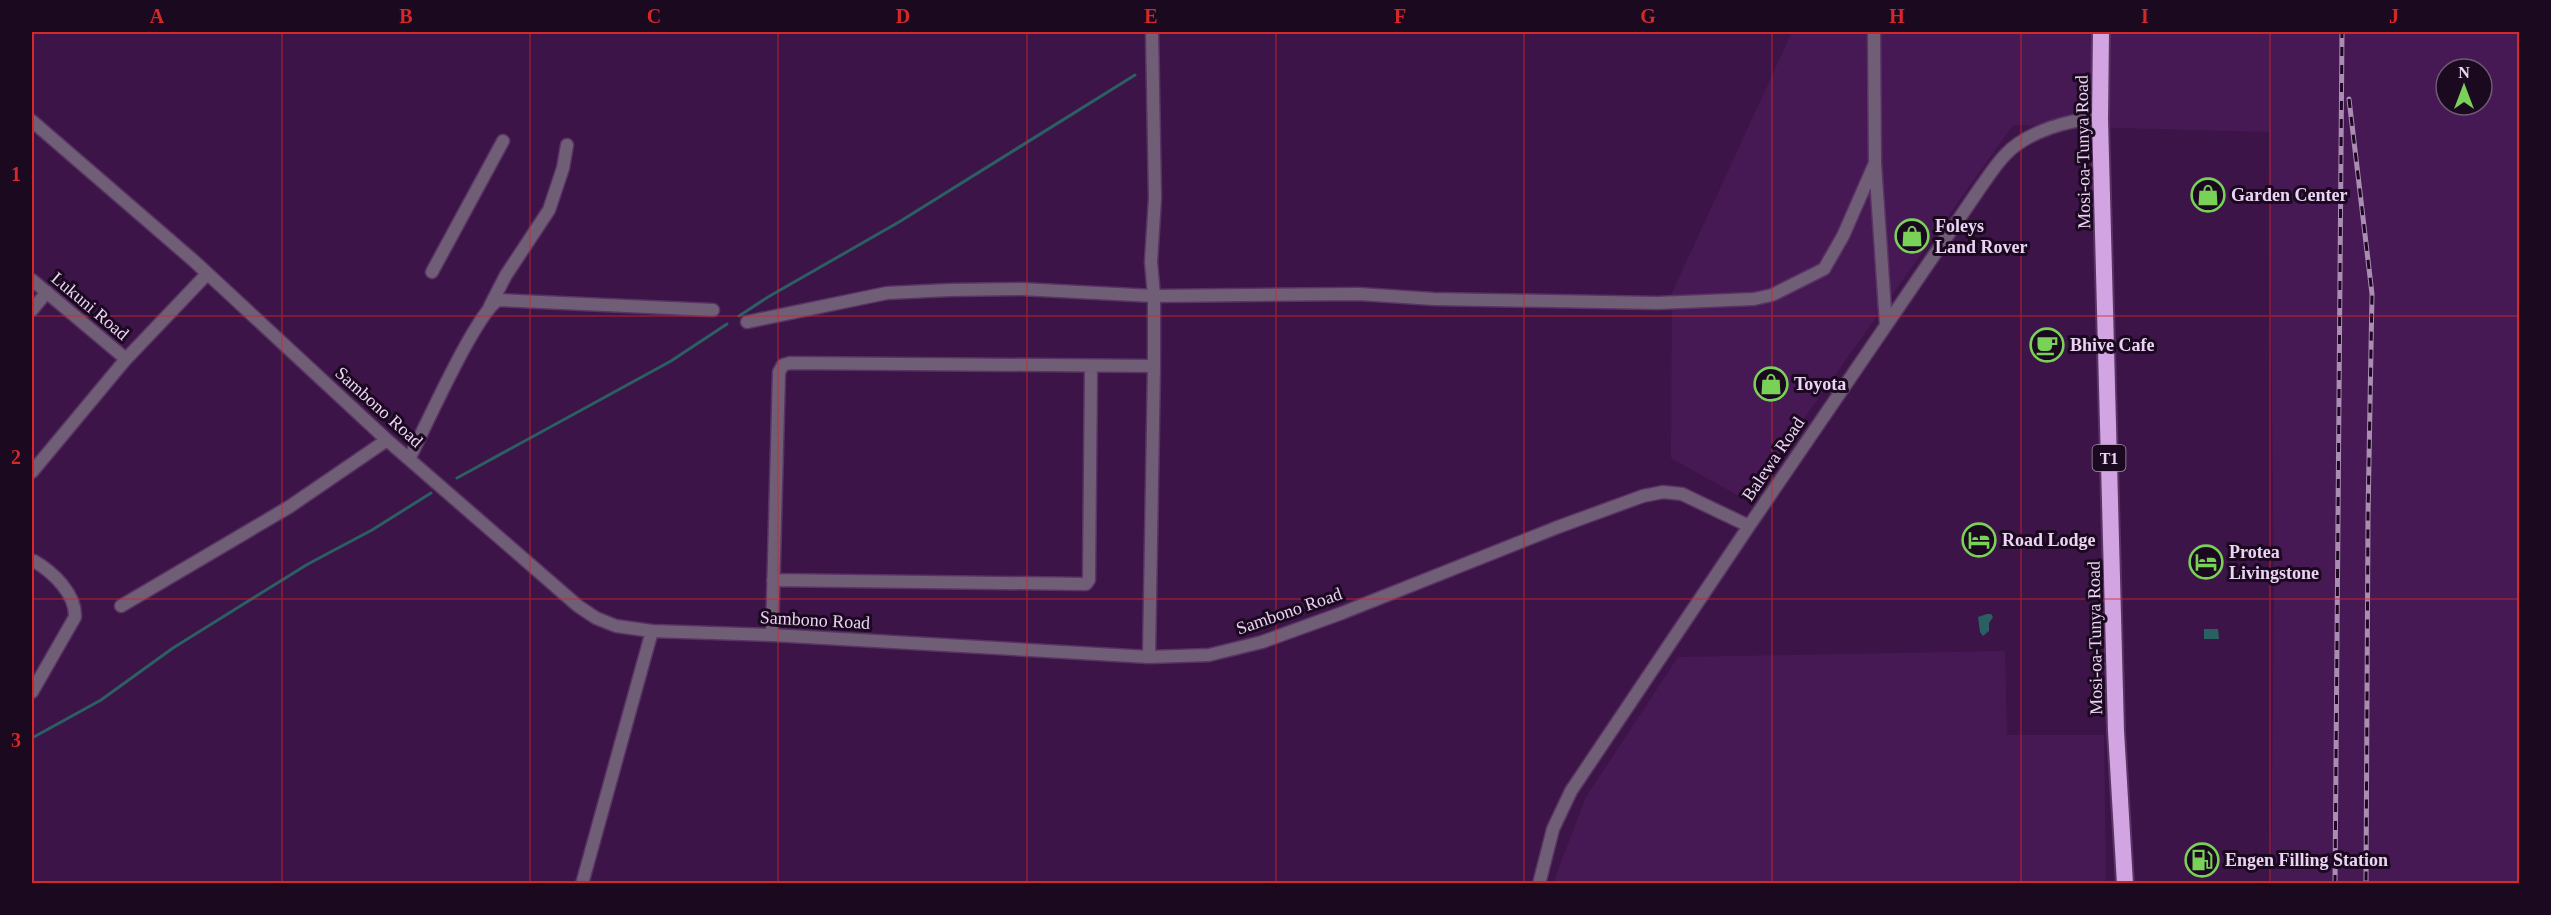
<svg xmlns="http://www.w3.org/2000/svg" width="2551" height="915" font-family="Georgia,serif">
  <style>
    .built { fill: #471954; fill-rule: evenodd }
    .water { fill: #2b6062 }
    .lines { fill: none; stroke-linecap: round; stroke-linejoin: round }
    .stream { stroke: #2b6062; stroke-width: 3 }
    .minor-casing { stroke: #583363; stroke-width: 15 }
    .highway-casing { stroke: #583363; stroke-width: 20 }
    .minor { stroke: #705d76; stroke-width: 12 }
    .highway { stroke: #d2a4e2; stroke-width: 16 }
    .rail-casing { stroke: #ab8db4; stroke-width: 5 }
    .rail { stroke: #1a091f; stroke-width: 3; stroke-dasharray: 9; stroke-linecap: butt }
    .grid { fill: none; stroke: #d62828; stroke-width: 1.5; stroke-opacity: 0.55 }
    .labels { text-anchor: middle; stroke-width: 6; stroke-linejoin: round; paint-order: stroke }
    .shield { fill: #1a091f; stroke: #ac96b3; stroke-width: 1.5 }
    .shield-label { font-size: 16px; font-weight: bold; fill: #ebd3f3 }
    .street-label { font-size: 18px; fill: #ebd3f3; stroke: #1a091f }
    .poi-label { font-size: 18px; font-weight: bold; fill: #ebd3f3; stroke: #1a091f; text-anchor: start }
    .neatline { fill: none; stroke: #d62828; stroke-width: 2 }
    .grid-label { font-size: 20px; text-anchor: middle; font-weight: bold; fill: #d62828 }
  </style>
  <rect width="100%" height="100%" fill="#3c1448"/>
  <!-- built -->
  <path class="built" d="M1792,32h727v851h-248l3,-292 -5,-459 -256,-7 -267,375 -75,-42 1,-165zM2446,69h36v36h-36z
    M2005,651l2,84h97l2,148h-553l33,-86 92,-140z"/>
  <!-- water -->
  <path class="water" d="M1987,614h4l2,3 -4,6v8l-6,5 -3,-4 -2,-15z
    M2204,629h14l1,10h-15z"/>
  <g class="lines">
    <!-- stream -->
    <path class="stream" d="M739,316l29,-19 131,-75 236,-147
      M457,478l214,-117 56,-37
      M32,738l69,-38 72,-52 135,-84 64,-34 59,-37"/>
    <!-- minor casing -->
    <g class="minor-casing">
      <path id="minor" d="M1874,32l1,131 11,162
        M32,121l162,140 193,179 191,166 18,12 20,8 36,5 120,4 377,22 60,-2 53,-13 80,-29 216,-86 85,-31 20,-4 19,2 67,32
        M432,272l71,-131
        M32,280l94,79
        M490,306l16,-31 43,-65 14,-42 4,-23
        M32,310l15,-18
        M747,322l140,-29 62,-3 72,-1 133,7 205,-2 75,5 223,4 97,-4 18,-4 52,-26 19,-33 32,-73
        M409,459c16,-31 66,-144 89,-159l215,10
        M32,472l94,-113 81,-85
        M773,580l313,4 3,-4 2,-212
        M121,606l168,-99 98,-67
        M772,635l7,-263 4,-7 7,-2 364,3
        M1149,657l5,-291v-70l-3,-34 4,-64 -3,-166
        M32,692l43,-75c1,-23 -22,-45 -41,-56
        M582,884l70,-253
        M1539,884l14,-55 18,-38 178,-265 231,-338c8,-11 16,-24 26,-34 21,-22 65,-36 94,-35"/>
    </g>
    <!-- highway casing -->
    <g class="highway-casing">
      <path id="highway" d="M2101,32l-1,87 16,612 9,153"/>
    </g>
    <!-- minor -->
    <use href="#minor" class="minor"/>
    <!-- highway -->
    <use href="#highway" class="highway"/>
    <!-- rail casing -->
    <g class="rail-casing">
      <path id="rail" d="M2349,99l23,195 -4,222 -2,368
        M2335,884l7,-852"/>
    </g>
    <!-- rail -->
    <use href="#rail" class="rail"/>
  </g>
  <!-- grid -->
  <path class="grid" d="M282,32v852M530,32v852M778,32v852M1027,32v852M1276,32v852M1524,32v852M1772,32v852M2021,32v852M2270,32v852M32,316h2488M32,599h2488"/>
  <!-- icons -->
  <defs>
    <g id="shop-ring" transform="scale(1.725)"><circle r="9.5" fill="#1a091f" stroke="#7ad157" stroke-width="1.5"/><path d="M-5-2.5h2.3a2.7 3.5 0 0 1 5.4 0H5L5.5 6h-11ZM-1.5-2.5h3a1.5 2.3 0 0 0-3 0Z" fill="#7ad157"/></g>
    <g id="cafe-ring" transform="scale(1.725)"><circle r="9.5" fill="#1a091f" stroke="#7ad157" stroke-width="1.5"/><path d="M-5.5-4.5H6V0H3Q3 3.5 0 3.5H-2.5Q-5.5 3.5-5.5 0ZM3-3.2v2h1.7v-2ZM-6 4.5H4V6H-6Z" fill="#7ad157"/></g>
    <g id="hotel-ring" transform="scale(1.725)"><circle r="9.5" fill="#1a091f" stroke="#7ad157" stroke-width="1.5"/><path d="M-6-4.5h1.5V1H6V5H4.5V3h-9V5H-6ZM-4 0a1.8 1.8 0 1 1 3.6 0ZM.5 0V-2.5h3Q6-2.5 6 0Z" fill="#7ad157"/></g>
    <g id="fuel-ring" transform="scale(1.725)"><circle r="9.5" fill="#1a091f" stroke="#7ad157" stroke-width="1.5"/><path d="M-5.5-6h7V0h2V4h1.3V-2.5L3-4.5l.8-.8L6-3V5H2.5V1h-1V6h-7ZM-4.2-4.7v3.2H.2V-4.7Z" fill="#7ad157"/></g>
  </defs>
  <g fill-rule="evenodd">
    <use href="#shop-ring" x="2208" y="195"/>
    <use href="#shop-ring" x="1912" y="236"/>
    <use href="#cafe-ring" x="2047" y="345"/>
    <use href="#shop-ring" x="1771" y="384"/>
    <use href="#hotel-ring" x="1979" y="540"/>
    <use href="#hotel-ring" x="2206" y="562"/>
    <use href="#fuel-ring" x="2202" y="860"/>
  </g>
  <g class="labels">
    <!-- shield labels -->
    <rect class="shield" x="2092.5" y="445" width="33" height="26" rx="4.5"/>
    <g class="shield-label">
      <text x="2109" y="464">T1</text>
    </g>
    <!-- street labels -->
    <g class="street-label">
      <text transform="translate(2083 152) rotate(-91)" y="6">Mosi-oa-Tunya Road</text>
      <text transform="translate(90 306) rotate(40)" y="6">Lukuni Road</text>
      <text transform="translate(379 407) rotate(42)" y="6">Sambono Road</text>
      <text transform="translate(1773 459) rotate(-56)" y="6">Balewa Road</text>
      <text transform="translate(1289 611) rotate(-19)" y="6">Sambono Road</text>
      <text transform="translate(815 620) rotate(3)" y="6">Sambono Road</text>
      <text transform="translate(2095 638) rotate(-91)" y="6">Mosi-oa-Tunya Road</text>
    </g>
    <!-- poi labels -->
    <g class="poi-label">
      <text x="2231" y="201">Garden Center</text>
      <text x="1935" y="232">Foleys<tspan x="1935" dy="21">Land Rover</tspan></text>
      <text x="2070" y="351">Bhive Cafe</text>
      <text x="1794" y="390">Toyota</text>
      <text x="2002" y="546">Road Lodge</text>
      <text x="2229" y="558">Protea<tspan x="2229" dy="21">Livingstone</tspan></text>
      <text x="2225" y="866">Engen Filling Station</text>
    </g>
  </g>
  <!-- border -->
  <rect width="2551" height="915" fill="none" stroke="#1a091f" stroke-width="66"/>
  <!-- north arrow -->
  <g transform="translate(2464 87)"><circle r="28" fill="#1a091f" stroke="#6e5a74" stroke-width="1.5"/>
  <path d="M0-4.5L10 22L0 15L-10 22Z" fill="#7ad157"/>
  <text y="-9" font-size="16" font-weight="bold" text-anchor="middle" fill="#ebd3f3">N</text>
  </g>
  <rect x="33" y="33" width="2485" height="849" class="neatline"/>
  <g class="grid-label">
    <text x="157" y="23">A</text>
    <text x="406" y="23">B</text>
    <text x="654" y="23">C</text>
    <text x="903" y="23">D</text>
    <text x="1151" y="23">E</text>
    <text x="1400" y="23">F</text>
    <text x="1648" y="23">G</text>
    <text x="1897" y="23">H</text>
    <text x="2145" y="23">I</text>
    <text x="2394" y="23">J</text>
    <text x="16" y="181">1</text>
    <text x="16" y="464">2</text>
    <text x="16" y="747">3</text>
  </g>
</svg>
